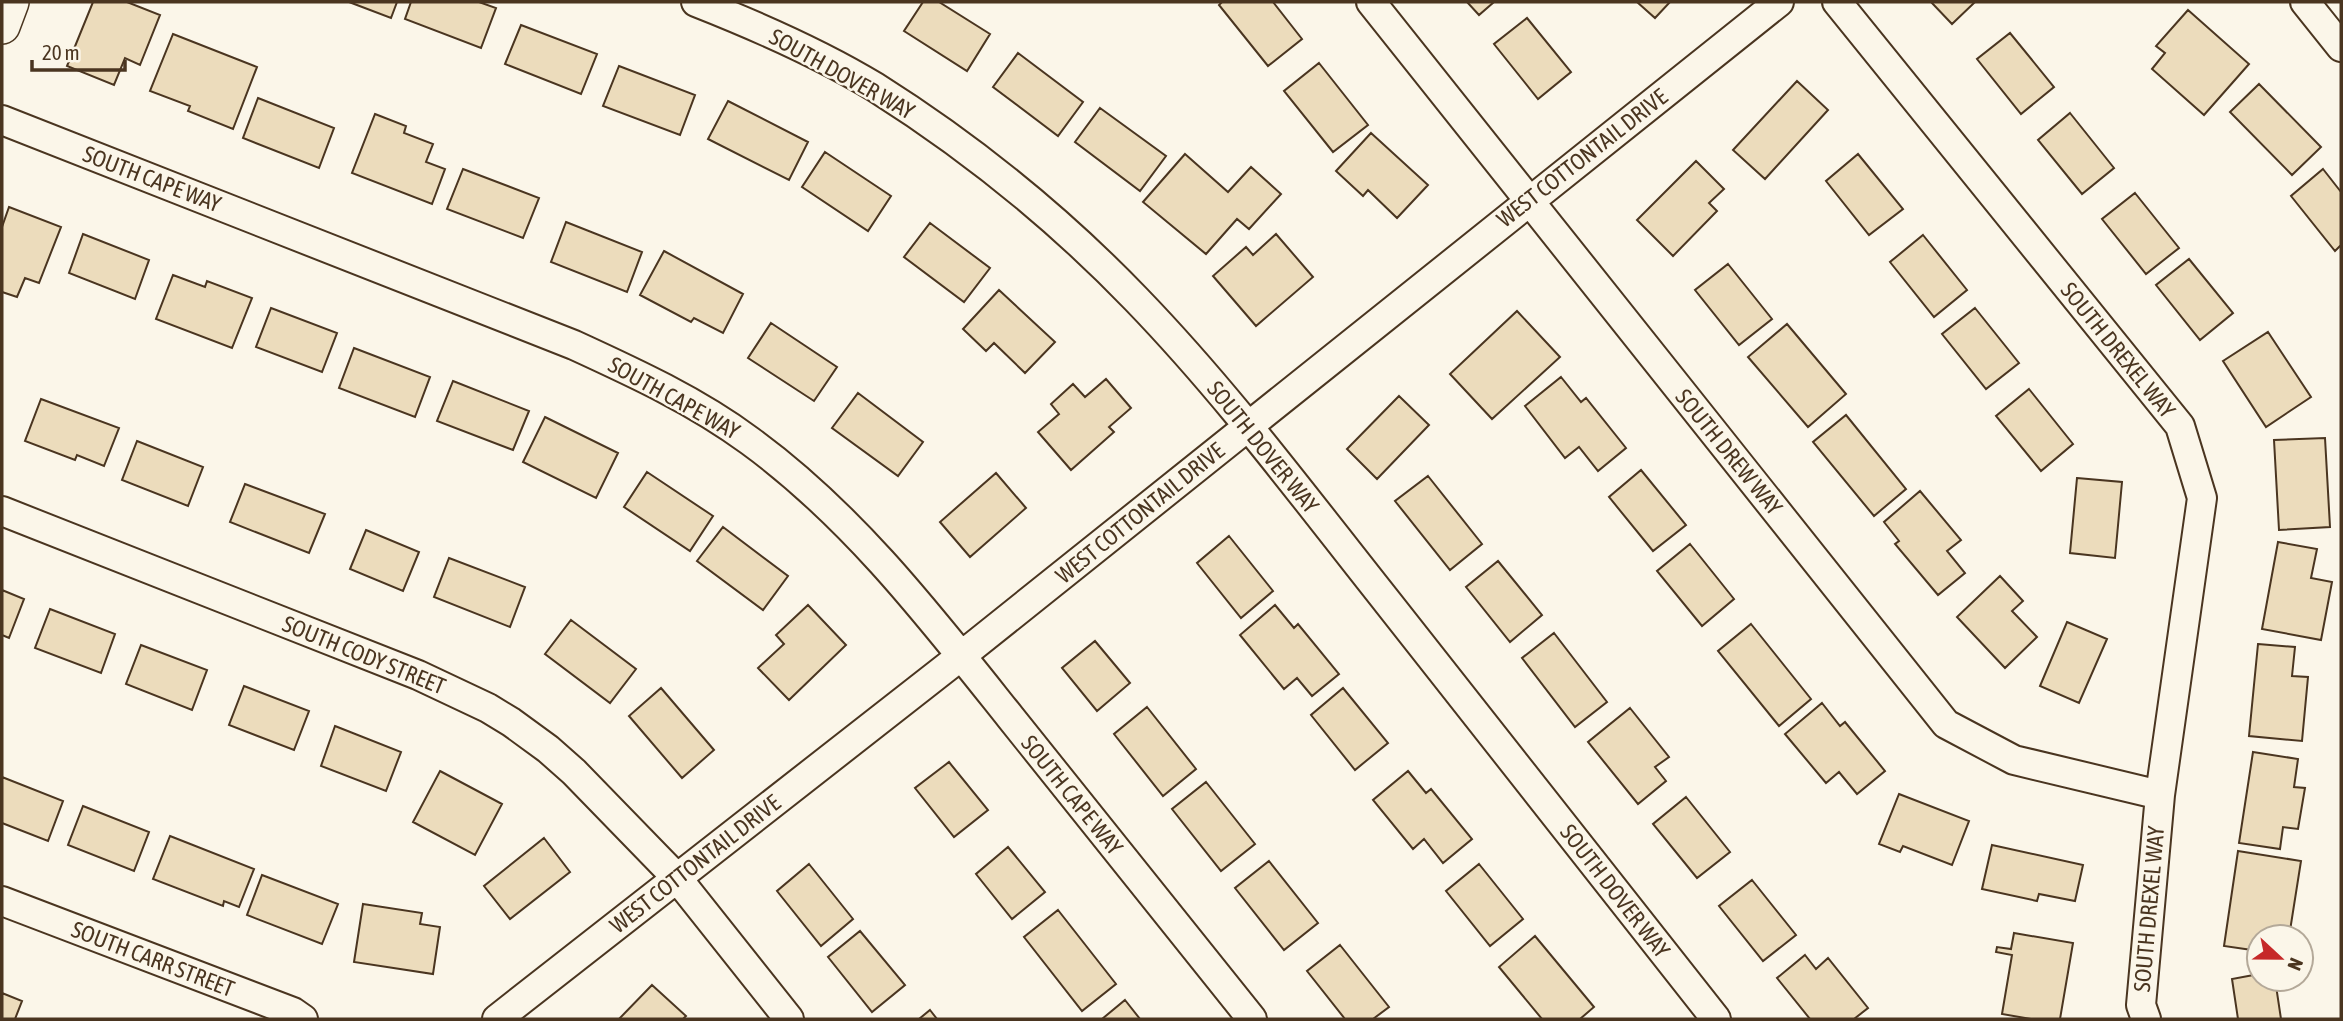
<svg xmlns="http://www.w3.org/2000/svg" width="2343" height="1021" font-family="'Asap Condensed',sans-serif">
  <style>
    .building { fill: #ecdcbc; stroke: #4a3520; stroke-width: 2 }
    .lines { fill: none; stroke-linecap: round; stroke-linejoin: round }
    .minor-casing { stroke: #4a3520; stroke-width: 32 }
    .tertiary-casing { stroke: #4a3520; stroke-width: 38 }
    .minor { stroke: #fbf6e9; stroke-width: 28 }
    .tertiary { stroke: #fbf6e9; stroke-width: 35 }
    .labels { text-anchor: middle; stroke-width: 5; stroke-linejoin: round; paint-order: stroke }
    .street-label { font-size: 23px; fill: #4a3520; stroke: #fbf6e9 }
  </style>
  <rect width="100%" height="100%" fill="#fbf6e9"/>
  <!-- building -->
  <path class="building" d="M93,2h34l33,13 -20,50 -15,-7 -11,27 -47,-19z
    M349,2h48l-6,16z
    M411,2h68l17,6 -15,40 -76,-29z
    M923,2h16l51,32 -23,37 -63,-40z
    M1222,2h51l29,37 -34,27 -49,-61z
    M1467,2h27l-15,13z
    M1637,2h33l-15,16z
    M1931,2h44l-23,22z
    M2188,10l61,54 -45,51 -52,-46 13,-16 -9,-7z
    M1527,18l44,54 -33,27 -44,-55z
    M521,25l76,29 -16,40 -76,-30z
    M2010,33l44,54 -33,27 -44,-55z
    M173,34l84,33 -24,62 -45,-18 2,-5 -40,-15z
    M1018,53l65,49 -25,34 -65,-49z
    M1319,63l49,62 -35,27 -49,-61z
    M619,66l76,29 -15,40 -77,-29z
    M1797,81l31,29 -63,69 -32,-29z
    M2259,84l62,63 -29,28 -62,-63z
    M258,98l76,30 -15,40 -76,-30z
    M728,101l80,41 -19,38 -81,-41z
    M1100,108l66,48 -26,35 -65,-49z
    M2070,113l44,55 -32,26 -44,-54z
    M375,114l31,12 -2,7 29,11 -7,18 19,7 -13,35 -80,-31z
    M1371,133l57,52 -31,33 -29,-28 -5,6 -27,-25z
    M825,152l66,44 -23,35 -66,-44z
    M1185,154l43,38 23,-25 30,27 -32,35 -12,-10 -31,35 -63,-52z
    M1858,154l45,55 -34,26 -43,-54z
    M1696,161l28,28 -15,14 8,8 -44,45 -36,-36z
    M463,169l76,29 -16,40 -76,-29z
    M2323,169l18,23v53l-6,6 -44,-55z
    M2135,193l44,55 -33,26 -44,-55z
    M9,207l52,20 -22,56 -14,-5 -8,19 -15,-5v-65z
    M566,222l76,30 -15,40 -76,-30z
    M930,223l60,45 -26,34 -60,-45z
    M83,234l66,26 -14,39 -66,-26z
    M1276,234l37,43 -57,49 -43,-50 33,-29 7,8z
    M1923,235l44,55 -33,27 -44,-55z
    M664,251l79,43 -20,39 -29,-15 -3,4 -51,-27z
    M2189,259l44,54 -33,27 -44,-55z
    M1728,264l44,55 -33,26 -44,-55z
    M173,275l32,12 2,-6 45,17 -20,50 -76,-29z
    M999,290l56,52 -30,31 -31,-30 -8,8 -23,-22z
    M271,308l66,25 -15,39 -66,-25z
    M1975,308l44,55 -33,26 -44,-55z
    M1517,311l43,46 -68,62 -42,-45z
    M771,323l66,44 -23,34 -66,-43z
    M1787,324l59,70 -38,33 -60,-70z
    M2268,332l43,65 -45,30 -43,-66z
    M354,348l76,29 -15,40 -76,-29z
    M1561,377l20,25 5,-4 40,50 -28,23 -19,-24 -14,11 -40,-52z
    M1106,379l25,29 -22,19 5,5 -43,38 -33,-38 21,-18 -8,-10 22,-20 12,13z
    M453,381l76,30 -16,39 -76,-29z
    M2029,389l44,55 -32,27 -45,-55z
    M858,393l65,49 -25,34 -66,-48z
    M1399,396l30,29 -52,54 -30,-30z
    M41,399l78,29 -15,38 -27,-11 -2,5 -50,-19z
    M1846,415l60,74 -32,27 -61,-74z
    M545,417l73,36 -22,45 -73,-36z
    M2325,438l5,89 -51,3 -5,-90z
    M137,441l66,26 -15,39 -66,-26z
    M1641,470l45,55 -33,26 -44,-54z
    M647,472l66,44 -23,35 -66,-44z
    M996,473l30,35 -56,49 -30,-35z
    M1428,476l54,68 -32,26 -55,-69z
    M2077,478l45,4 -7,76 -45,-5z
    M245,484l80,30 -16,39 -79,-31z
    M1920,491l41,49 -14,11 18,22 -27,22 -43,-51 4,-3 -15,-19z
    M723,527l65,49 -25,34 -66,-49z
    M366,530l53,22 -16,39 -53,-22z
    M1229,536l44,55 -32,27 -44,-55z
    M2278,542l39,7 -6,29 21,4 -11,58 -59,-11z
    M1690,544l44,55 -32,27 -45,-55z
    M449,558l76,29 -15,40 -76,-30z
    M1498,561l44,54 -32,27 -44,-55z
    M2000,576l23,25 -11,10 25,26 -32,31 -48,-51z
    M2,590l22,9 -15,39 -7,-3z
    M808,605l38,40 -57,55 -31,-32 26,-24 -8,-9z
    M1275,605l19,23 4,-4 41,50 -27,22 -15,-18 -13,11 -44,-54z
    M50,609l65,25 -14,39 -66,-25z
    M571,620l65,49 -26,34 -65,-49z
    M2067,622l40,17 -28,64 -39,-17z
    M1751,624l60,75 -32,27 -61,-75z
    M1554,633l53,69 -32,25 -53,-69z
    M1095,641l35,42 -33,28 -35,-43z
    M2258,644l37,3 -3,29 16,1 -6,64 -53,-5z
    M141,645l66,25 -15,40 -66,-26z
    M244,686l65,25 -15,39 -65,-25z
    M661,688l53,62 -32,28 -53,-62z
    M1343,688l45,55 -33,27 -44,-55z
    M1822,703l18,23 5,-4 40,49 -28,23 -18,-22 -13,11 -41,-49z
    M1147,707l49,62 -33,27 -49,-62z
    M1630,708l39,49 -14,10 11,14 -28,23 -50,-62z
    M335,726l66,26 -15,39 -65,-25z
    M2253,752l45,7 -4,28 11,1 -7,41 -15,-2 -3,22 -41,-6z
    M949,762l39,48 -34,27 -39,-49z
    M440,771l62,33 -27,51 -62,-33z
    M1408,771l18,22 5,-4 41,50 -29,24 -19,-24 -11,10 -40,-49z
    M2,777l61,24 -15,40 -46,-18z
    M1206,782l49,62 -34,27 -49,-62z
    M1899,794l70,27 -17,44 -49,-19 -3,6 -21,-8z
    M1686,797l44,55 -33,26 -44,-54z
    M83,806l66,26 -15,39 -66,-26z
    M170,836l84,33 -15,38 -15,-6 -1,5 -70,-27z
    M544,838l26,34 -60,47 -26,-33z
    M1992,845l91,20 -8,36 -36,-7 -2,7 -55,-12z
    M1008,847l37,45 -33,27 -36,-45z
    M2238,851l63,10 -12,76h-30v14l-35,-5z
    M1269,861l49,62 -34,27 -49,-62z
    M809,864l44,55 -32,27 -44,-55z
    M1479,864l44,55 -33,27 -44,-55z
    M262,875l76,29 -16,40 -75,-29z
    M1752,880l44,55 -33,26 -44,-55z
    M363,904l59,9 -2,11 20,3 -7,47 -79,-12z
    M1058,910l58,74 -34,27 -58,-74z
    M860,931l45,54 -33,27 -44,-55z
    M2014,933l59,10 -13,76h-29l-29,-5 10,-59 -16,-3 1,-5 14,2z
    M1535,936l59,71 -14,12h-38l-43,-52z
    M1340,945l49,62 -16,12h-28l-38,-48z
    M1805,955l11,14 12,-11 40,50 -14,11h-44l-33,-41z
    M2259,974v5h16l6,40h-43l-6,-40z
    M652,985l34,31 -3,3h-64z
    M2,993l20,8 -7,18h-13z
    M1125,1000l15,19h-38z
    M930,1010l7,9h-18z"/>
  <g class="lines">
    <!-- minor casing -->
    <g class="minor-casing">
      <path id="minor" d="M696,2c61,24 123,51 179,85 95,60 183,131 261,212 92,95 171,202 253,305 109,139 218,277 327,415
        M1371,2l575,722 68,36 146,35
        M1837,2l343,424 22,72 -42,297 -19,210 5,14
        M2305,2l36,45
        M2,120l572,225c61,28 122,56 176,96 103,75 182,178 261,277 80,100 161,201 241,301
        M2,511l416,164 70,33 23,14 37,27 26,23 103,106 112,141
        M2,901l291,111 10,7
        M497,1019l464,-363 818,-654"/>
    </g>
    <!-- tertiary casing -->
    <g class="tertiary-casing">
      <path id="tertiary" d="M2,26l9,-24"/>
    </g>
    <!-- minor -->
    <use href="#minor" class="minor"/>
    <!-- tertiary -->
    <use href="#tertiary" class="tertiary"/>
  </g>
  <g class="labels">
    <!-- street labels -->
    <g class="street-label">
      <text transform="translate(842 74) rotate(29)" y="8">SOUTH DOVER WAY</text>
      <text transform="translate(1582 158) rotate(-38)" y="8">WEST COTTONTAIL DRIVE</text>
      <text transform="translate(152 179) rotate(21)" y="8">SOUTH CAPE WAY</text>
      <text transform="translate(2118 350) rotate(51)" y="8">SOUTH DREXEL WAY</text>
      <text transform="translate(674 398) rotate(29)" y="8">SOUTH CAPE WAY</text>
      <text transform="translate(1263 447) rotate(51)" y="8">SOUTH DOVER WAY</text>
      <text transform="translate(1729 452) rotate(51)" y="8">SOUTH DREW WAY</text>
      <text transform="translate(1140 513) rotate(-39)" y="8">WEST COTTONTAIL DRIVE</text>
      <text transform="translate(364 655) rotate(22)" y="8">SOUTH CODY STREET</text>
      <text transform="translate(1072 795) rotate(51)" y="8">SOUTH CAPE WAY</text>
      <text transform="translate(695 864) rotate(-38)" y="8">WEST COTTONTAIL DRIVE</text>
      <text transform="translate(1615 891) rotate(52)" y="8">SOUTH DOVER WAY</text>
      <text transform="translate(2149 909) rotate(-85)" y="8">SOUTH DREXEL WAY</text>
      <text transform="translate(153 959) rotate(21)" y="8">SOUTH CARR STREET</text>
    </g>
  </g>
  <!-- border -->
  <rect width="2343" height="1021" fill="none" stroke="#4a3520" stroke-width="7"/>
  <!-- north arrow -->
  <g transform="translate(2280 958) rotate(112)"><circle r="33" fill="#fbf6e9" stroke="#b4a999" stroke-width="2"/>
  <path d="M0-5L12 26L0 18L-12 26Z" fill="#c62828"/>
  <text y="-10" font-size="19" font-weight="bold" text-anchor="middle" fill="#4a3520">N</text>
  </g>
  <!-- scale -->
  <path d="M32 60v10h93v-10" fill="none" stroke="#4a3520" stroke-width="3.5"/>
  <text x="42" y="60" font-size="21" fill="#4a3520" stroke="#fbf6e9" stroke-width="5" paint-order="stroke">20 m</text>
</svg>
